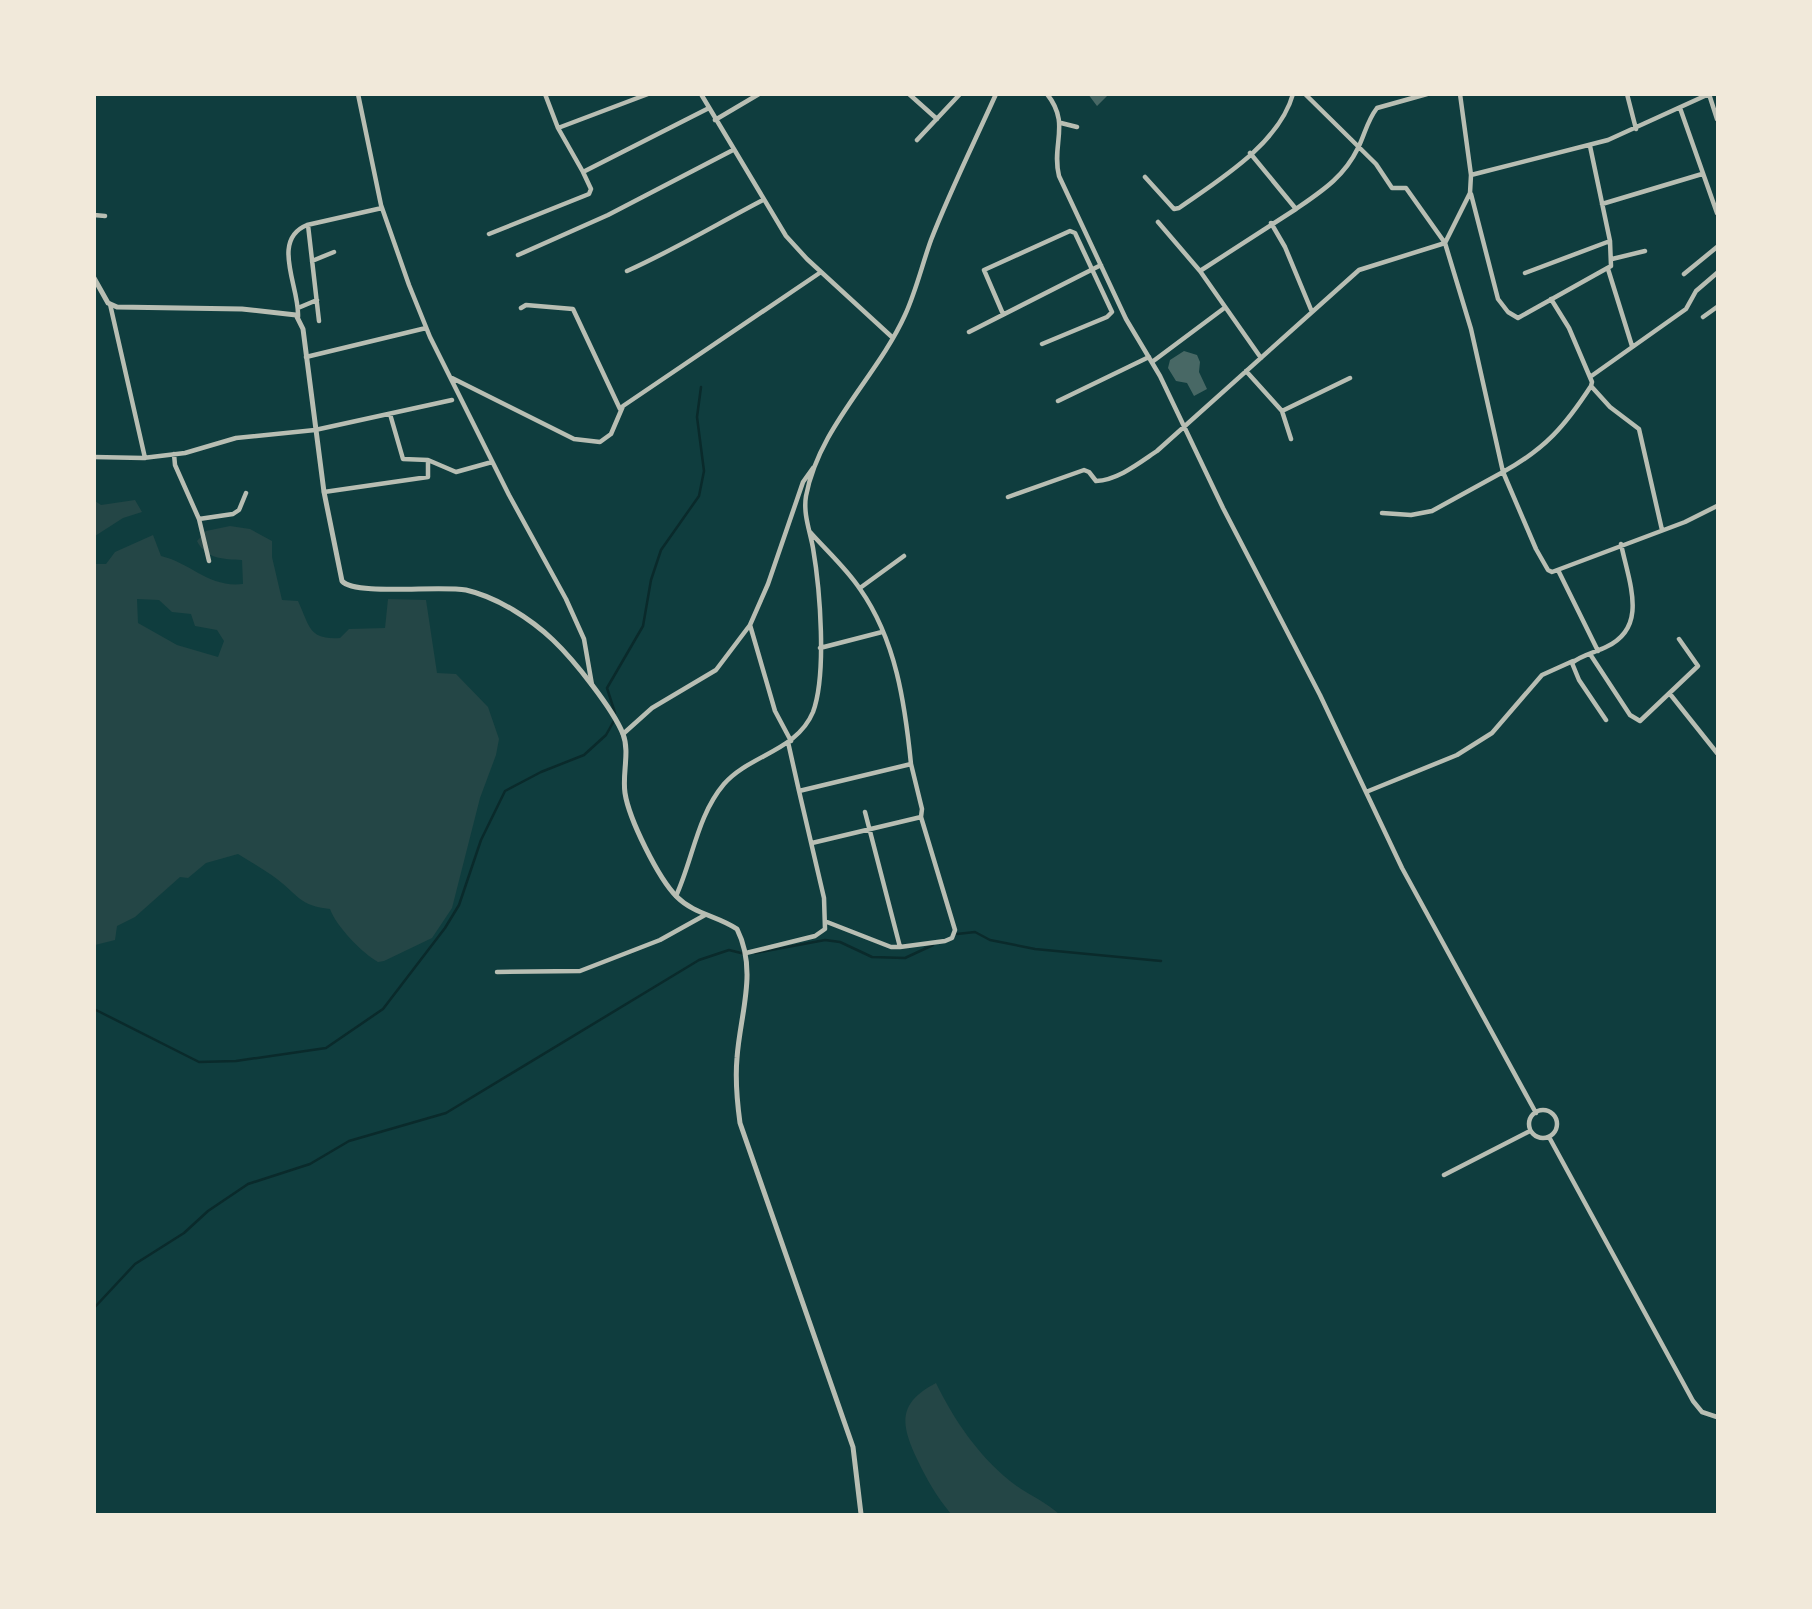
<svg xmlns="http://www.w3.org/2000/svg" width="1812" height="1609" font-family="'Alegreya Sans',sans-serif">
  <style>
    .green { fill: #244646; fill-rule: evenodd }
    .lines { fill: none; stroke-linecap: round; stroke-linejoin: round }
    .stream { stroke: #0a2a2b; stroke-width: 2.5 }
    .building { fill: #486865 }
    .minor { stroke: #b8beb3; stroke-width: 4.5 }
    .tertiary { stroke: #b8beb3; stroke-width: 5 }
  </style>
  <rect width="100%" height="100%" fill="#0f3d3e"/>
  <!-- green -->
  <path class="green" d="M135,500l7,12 -19,6 -28,18v-35l6,4z
    M230,526l20,3 22,12v16l10,43 16,1c12,26 11,39 42,37l9,-9 36,-1 3,-29 38,1 11,73 19,1 32,33 11,32 -3,16 -16,43 -28,110 -20,30 -48,23 -6,1c-16,-9 -42,-36 -48,-53 -30,-3 -32,-14 -53,-30 -12,-9 -26,-17 -39,-25l-32,9 -18,15 -8,-1 -45,40 -18,9 -2,14 -20,5v-381h11l9,-12 38,-17 8,21c30,7 48,32 82,28l-1,-24c-19,-1 -36,-1 -45,-19l9,-10zM137,599l22,1 13,12 19,2 4,12 22,4 7,11 -6,16 -41,-12 -39,-22z
    M936,1383c18,37 42,72 74,98 16,13 35,20 49,33h-108c-14,-17 -24,-34 -34,-55 -17,-36 -19,-56 19,-76z"/>
  <g class="lines">
    <!-- stream -->
    <path class="stream" d="M615,713l-8,-25 36,-62 8,-46 10,-30 38,-54 5,-25 -7,-54 4,-30
      M957,934l18,-2 15,8 45,9 126,12
      M755,953l70,-13 15,2 32,15 33,1 28,-13
      M94,1009l105,53 37,-1 90,-13 57,-39 62,-81 14,-23 22,-65 24,-49 36,-19 43,-17 22,-20 9,-16
      M94,1308l41,-44 49,-31 24,-22 40,-27 62,-20 39,-23 97,-28 253,-153 30,-10 16,4"/>
  </g>
  <!-- building -->
  <path class="building" d="M1088,94h21l-12,12z
    M1184,351l13,4 3,7 -1,10 8,17 -13,7 -7,-13 -11,-2 -8,-13 2,-8z"/>
  <g class="lines">
    <!-- minor -->
    <path class="minor" d="M358,94l23,111 28,80 21,52 79,158 57,104 18,40 8,46
      M545,94l13,34 25,44
      M701,94l85,142 21,23 86,79
      M909,94l28,25
      M1047,94c24,30 4,50 12,82l67,143 34,57 63,132 97,187 82,173 134,245
      M1305,94l71,70 16,24h14l39,55 26,86 32,143 -71,39 -21,4 -29,-2
      M1460,94l11,81
      M1627,94l9,35
      M1680,108l37,105
      M715,120l44,-26
      M1061,123l16,4
      M558,128l90,-34
      M917,140l43,-46
      M1250,153l46,56c26,-18 48,-32 62,-61 7,-14 9,-27 19,-40l50,-14
      M1145,177l29,32 5,-1c40,-28 100,-64 114,-114
      M1471,194l27,105 10,13 10,6 93,-52 -1,-25 -20,-95
      M1602,204l100,-30
      M94,215l11,1
      M1158,222l42,49
      M1271,223l14,24 27,65
      M308,225l11,96
      M489,234l100,-40 2,-5 -8,-17 126,-64
      M518,255l90,-40 125,-65
      M1612,259l33,-8
      M312,261l22,-9
      M1608,269l24,77
      M627,271c47,-21 90,-47 136,-71
      M1525,273l85,-32
      M1684,274l33,-27
      M1551,299l18,29 23,54 -1,4 19,21 29,22 23,101
      M110,304l35,154
      M298,308l19,-8
      M521,308l5,-3 47,4 47,100
      M1003,314l-19,-44 86,-39 5,2 37,79 -5,5 -65,27
      M298,317c2,-29 -28,-77 9,-92l75,-17
      M1703,317l14,-10
      M969,332l132,-67
      M306,357l120,-29
      M1261,358l-61,-87 96,-62
      M1152,362l71,-53
      M1246,371l36,40 68,-33
      M1590,377l96,-68 10,-18 21,-18
      M452,378l122,61 26,3 11,-8 12,-28 198,-134
      M1591,386c-26,40 -46,63 -88,86l33,77 12,21 4,2 133,-50 32,-16
      M1058,401l91,-44
      M1282,411l9,28
      M390,414l13,45 25,1 28,12 36,-10
      M174,454l1,11 24,54
      M94,457l49,1 42,-5 51,-15 79,-8 137,-30
      M324,492l104,-15v-16
      M1008,497l76,-27 5,2 7,9c22,-1 43,-18 61,-30l202,-181 86,-27 25,-50 1,-18 137,-35 101,-46 8,25
      M209,561l-10,-42 34,-5 6,-4 7,-17
      M1558,570l40,81
      M860,588l44,-32
      M750,625l25,86 16,30
      M820,648l62,-16
      M1590,654l40,61 10,6 58,-55 -19,-27
      M1670,694l47,59
      M1606,720l-27,-40 -7,-17c7,-7 24,-11 34,-16 43,-20 23,-64 15,-103
      M623,734l29,-26 64,-38 34,-45 18,-41 35,-102 10,-14
      M788,742l11,49 112,-27c-6,-60 -15,-124 -51,-175 -13,-20 -34,-39 -50,-57
      M1366,792l91,-37 35,-22 50,-58 31,-14
      M812,843l109,-26 1,-8 -11,-45
      M676,896c17,-37 21,-80 48,-112 25,-29 73,-33 89,-72 14,-38 7,-123 0,-164 -3,-17 -10,-34 -7,-52 13,-69 71,-119 99,-181 11,-24 17,-50 26,-75 19,-49 43,-97 65,-146
      M827,922l64,25h9l-35,-135
      M900,947l45,-6 7,-3 3,-8 -34,-113
      M746,953l69,-17 10,-7 -1,-31 -25,-107
      M497,972l83,-1 80,-31 45,-25
      M1529 1124a14 14 0 1 1 28 0a14 14 0 1 1-28 0Z
      M1549,1137l144,264 9,11 15,5
      M1444,1175l86,-44"/>
    <!-- tertiary -->
    <path class="tertiary" d="M94,278l14,25 9,4 125,2 54,6 7,14 21,163 18,89c13,15 98,4 124,9 31,7 65,29 87,50 21,20 60,69 70,94 7,18 -1,40 2,59 4,26 33,85 52,104 17,17 41,19 60,32 21,42 3,85 0,129 -2,22 0,43 3,65l113,324 8,67"/>
  </g>
  <!-- border -->
  <rect width="1812" height="1609" fill="none" stroke="#f1e9da" stroke-width="192"/>
</svg>
